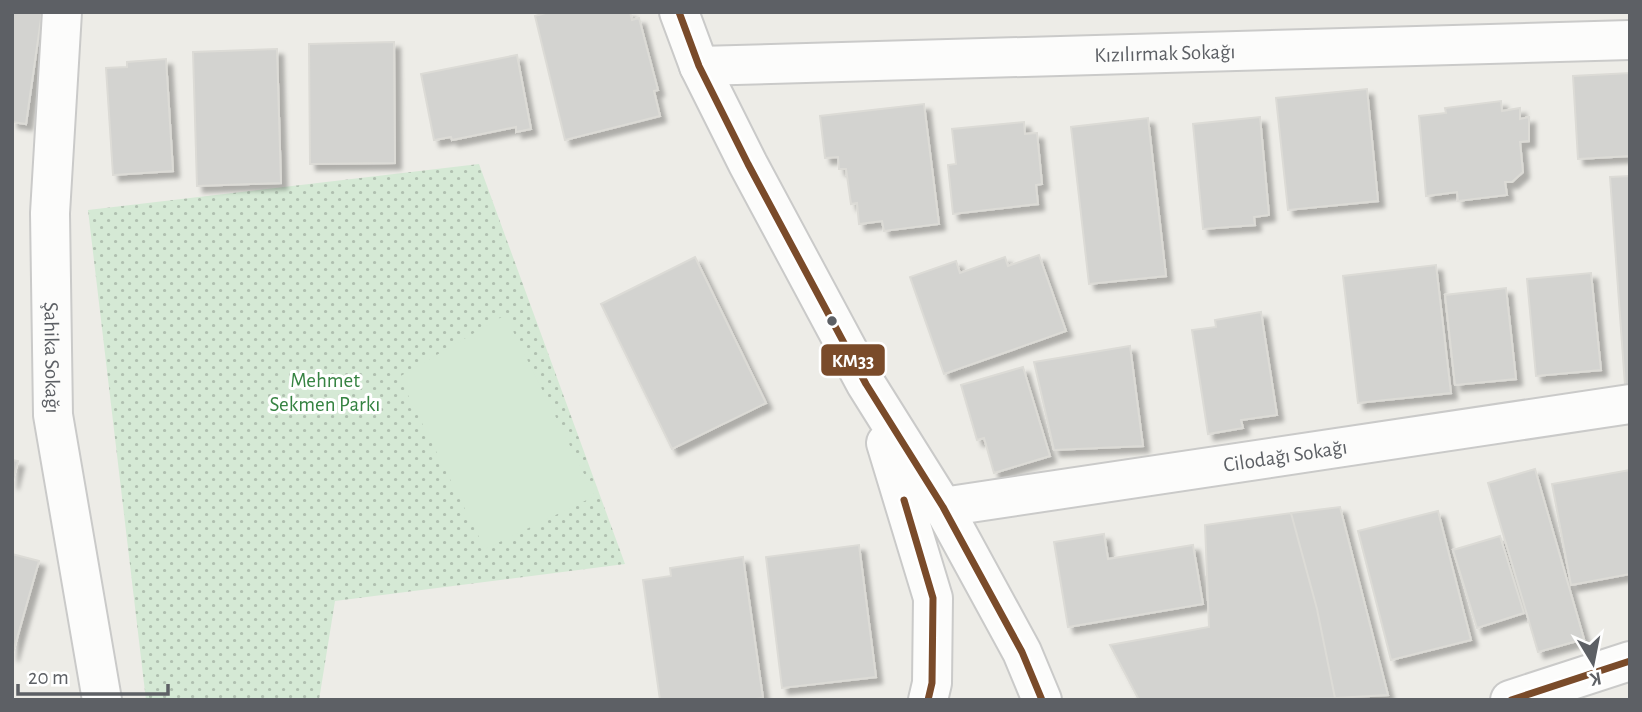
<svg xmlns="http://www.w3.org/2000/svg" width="1642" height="712" font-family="'Alegreya Sans',sans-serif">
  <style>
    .park { fill: url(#park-dots) }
    .pitch { fill: #d5e9d5 }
    .building { fill: #d3d3d0; stroke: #dcdbd6; stroke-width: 2; filter: url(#shadow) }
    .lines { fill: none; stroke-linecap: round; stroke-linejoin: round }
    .minor-casing { stroke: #cacac9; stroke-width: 42 }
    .tertiary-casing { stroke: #cacac9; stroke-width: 42 }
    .minor { stroke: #fcfcfb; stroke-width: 38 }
    .tertiary { stroke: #fcfcfb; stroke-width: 38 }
    .bus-1-casing { stroke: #fff; stroke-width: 12 }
    .bus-1 { stroke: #7a4b2a; stroke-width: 7 }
    .bus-dot { fill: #5d6065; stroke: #fff; stroke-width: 2.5 }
    .labels { text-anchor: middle; stroke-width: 6; stroke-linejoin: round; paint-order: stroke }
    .street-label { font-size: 21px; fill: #5d6065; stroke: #fff }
    .park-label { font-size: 21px; fill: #368342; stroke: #fff }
    .line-badge { stroke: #fff; stroke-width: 2.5 }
    .badge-label { font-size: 19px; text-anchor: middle; font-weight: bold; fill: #fff }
  </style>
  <defs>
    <pattern id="park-dots" width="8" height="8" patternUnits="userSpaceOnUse" patternTransform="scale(1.75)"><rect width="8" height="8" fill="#d5e9d5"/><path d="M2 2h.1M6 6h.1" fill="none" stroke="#b0c0b0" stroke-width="1.8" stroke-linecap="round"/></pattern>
    <filter id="shadow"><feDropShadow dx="6" dy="6" stdDeviation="2" flood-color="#0004"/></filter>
  </defs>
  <rect width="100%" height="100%" fill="#edece7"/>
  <!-- park -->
  <path class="park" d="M479,164l146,400 -290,37 -16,99h-173l-58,-490z"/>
  <!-- pitch -->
  <path class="pitch" d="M505,315l90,181 -110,53 -86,-172z"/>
  <!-- building -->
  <path class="building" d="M12,12h30l-16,112 -14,-2z
    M549,12h81l2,8 7,-2 19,72 -4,1 6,25 -95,24 -30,-124z
    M394,42l1,121 -85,1 -1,-120z
    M277,49l4,134 -84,3 -4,-134z
    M517,55l14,74 -15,3v-5l-64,13 -1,-3 -17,3 -13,-66z
    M166,59l7,112 -60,4 -7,-107 21,-1v-5z
    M1630,73v83l-52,3 -5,-83z
    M1367,89l11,112 -90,9 -12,-112z
    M1501,101l1,10 18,-3v11l9,-2v24l-9,1 3,30 -11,10h-7l2,13 -49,6 -1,-9 -31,4 -7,-80 27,-3 -1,-5z
    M924,104l15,120 -55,7 -2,-10 -23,3 -2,-21 -6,1 -5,-35h-7l-1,-12 -13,1 -5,-42z
    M1260,117l9,98 -15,2 1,8 -52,4 -10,-105z
    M1148,118l18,158 -77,8 -18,-157z
    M1024,122l1,12 12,-1 5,51 -6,1 2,19 -85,10 -5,-49 8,-1 -4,-35z
    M1630,176v209h-5l-15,-208z
    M1039,255l27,76 -122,43 -34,-97 46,-16 4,12 45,-16 3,9z
    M695,257l71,146 -94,46 -71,-145z
    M1436,265l15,128 -93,10 -15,-127z
    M1591,273l10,97 -65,6 -9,-97z
    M1506,288l10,91 -61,6 -10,-90z
    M1261,312l16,103 -36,5 2,8 -35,6 -16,-104 24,-3 -1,-7z
    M1130,346l13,100 -89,4 -20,-88z
    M1023,367l27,89 -56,17 -10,-35 -7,2 -16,-55z
    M12,460l6,1 -6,23z
    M1535,469l49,170 -46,13 -50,-169z
    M1630,470v104l-59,11 -19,-101z
    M1340,507l48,188 -53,3 -18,-89 -26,-96z
    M1438,511l33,129 -80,20 -33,-129z
    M1291,513l26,96 18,89 -196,2 -29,-55 99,-18 -4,-102z
    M1104,534l4,25 85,-14 10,59 -135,23 -14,-85z
    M1500,536l24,77 -47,15 -24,-78z
    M859,545l17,132 -94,11 -16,-131z
    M12,554l27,7 -27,95z
    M743,557l20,141 -15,2h-88l-17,-120 28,-4 -1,-8z"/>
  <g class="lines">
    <!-- minor casing -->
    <g class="minor-casing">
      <g id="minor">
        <path id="s1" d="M62,12l-12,201 3,202 49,285"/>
        <path id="s2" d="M699,66l931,-26"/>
        <path id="s3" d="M943,507l687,-103"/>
      </g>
    </g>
    <!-- tertiary casing -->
    <g class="tertiary-casing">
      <path id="tertiary" d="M679,12l20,54 49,98 118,220 77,123 79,145 20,48
        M886,443l47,155 -1,85 -4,17
        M1510,700l120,-39"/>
    </g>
    <!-- minor -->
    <use href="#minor" class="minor"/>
    <!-- tertiary -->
    <use href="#tertiary" class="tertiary"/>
    <!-- bus-1 casing -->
    <g class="bus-1-casing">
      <path id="bus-1" d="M679,12l20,54 49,98 118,220 77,123 79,145 20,48
        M904,500l29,98 -1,85 -4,17
        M1511,700l119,-39"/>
    </g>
    <!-- bus-1 -->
    <use href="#bus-1" class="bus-1"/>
  </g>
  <!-- markers -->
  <circle class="bus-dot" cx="832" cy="321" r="6"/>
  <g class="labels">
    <!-- street labels -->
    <g class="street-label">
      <text dy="7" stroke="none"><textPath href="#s2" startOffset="466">Kızılırmak Sokağı</textPath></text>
      <text dy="7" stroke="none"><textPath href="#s1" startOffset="346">Şahika Sokağı</textPath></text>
      <text dy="7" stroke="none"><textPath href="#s3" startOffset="346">Cilodağı Sokağı</textPath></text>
    </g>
    <!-- park labels -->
    <g class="park-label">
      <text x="325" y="387">Mehmet<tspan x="325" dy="24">Sekmen Parkı</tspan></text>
    </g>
  </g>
  <rect class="line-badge" x="820" y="343" width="66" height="34" rx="7" fill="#7a4b2a"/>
  <g class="badge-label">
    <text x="853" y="367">KM33</text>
  </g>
  <!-- border -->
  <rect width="1642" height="712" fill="none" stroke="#5d6065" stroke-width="28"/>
  <!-- north arrow -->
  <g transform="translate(1593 663) rotate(170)" stroke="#ffffff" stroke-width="5" paint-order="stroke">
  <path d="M0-5L12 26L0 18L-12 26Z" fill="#5d6065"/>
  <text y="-10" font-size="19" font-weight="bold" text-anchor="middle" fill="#5d6065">K</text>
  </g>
  <!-- scale -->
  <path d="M18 684v10h150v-10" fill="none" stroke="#5d6065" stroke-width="3.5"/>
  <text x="28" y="684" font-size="21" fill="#5d6065" stroke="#ffffff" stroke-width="5" paint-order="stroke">20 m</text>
</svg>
